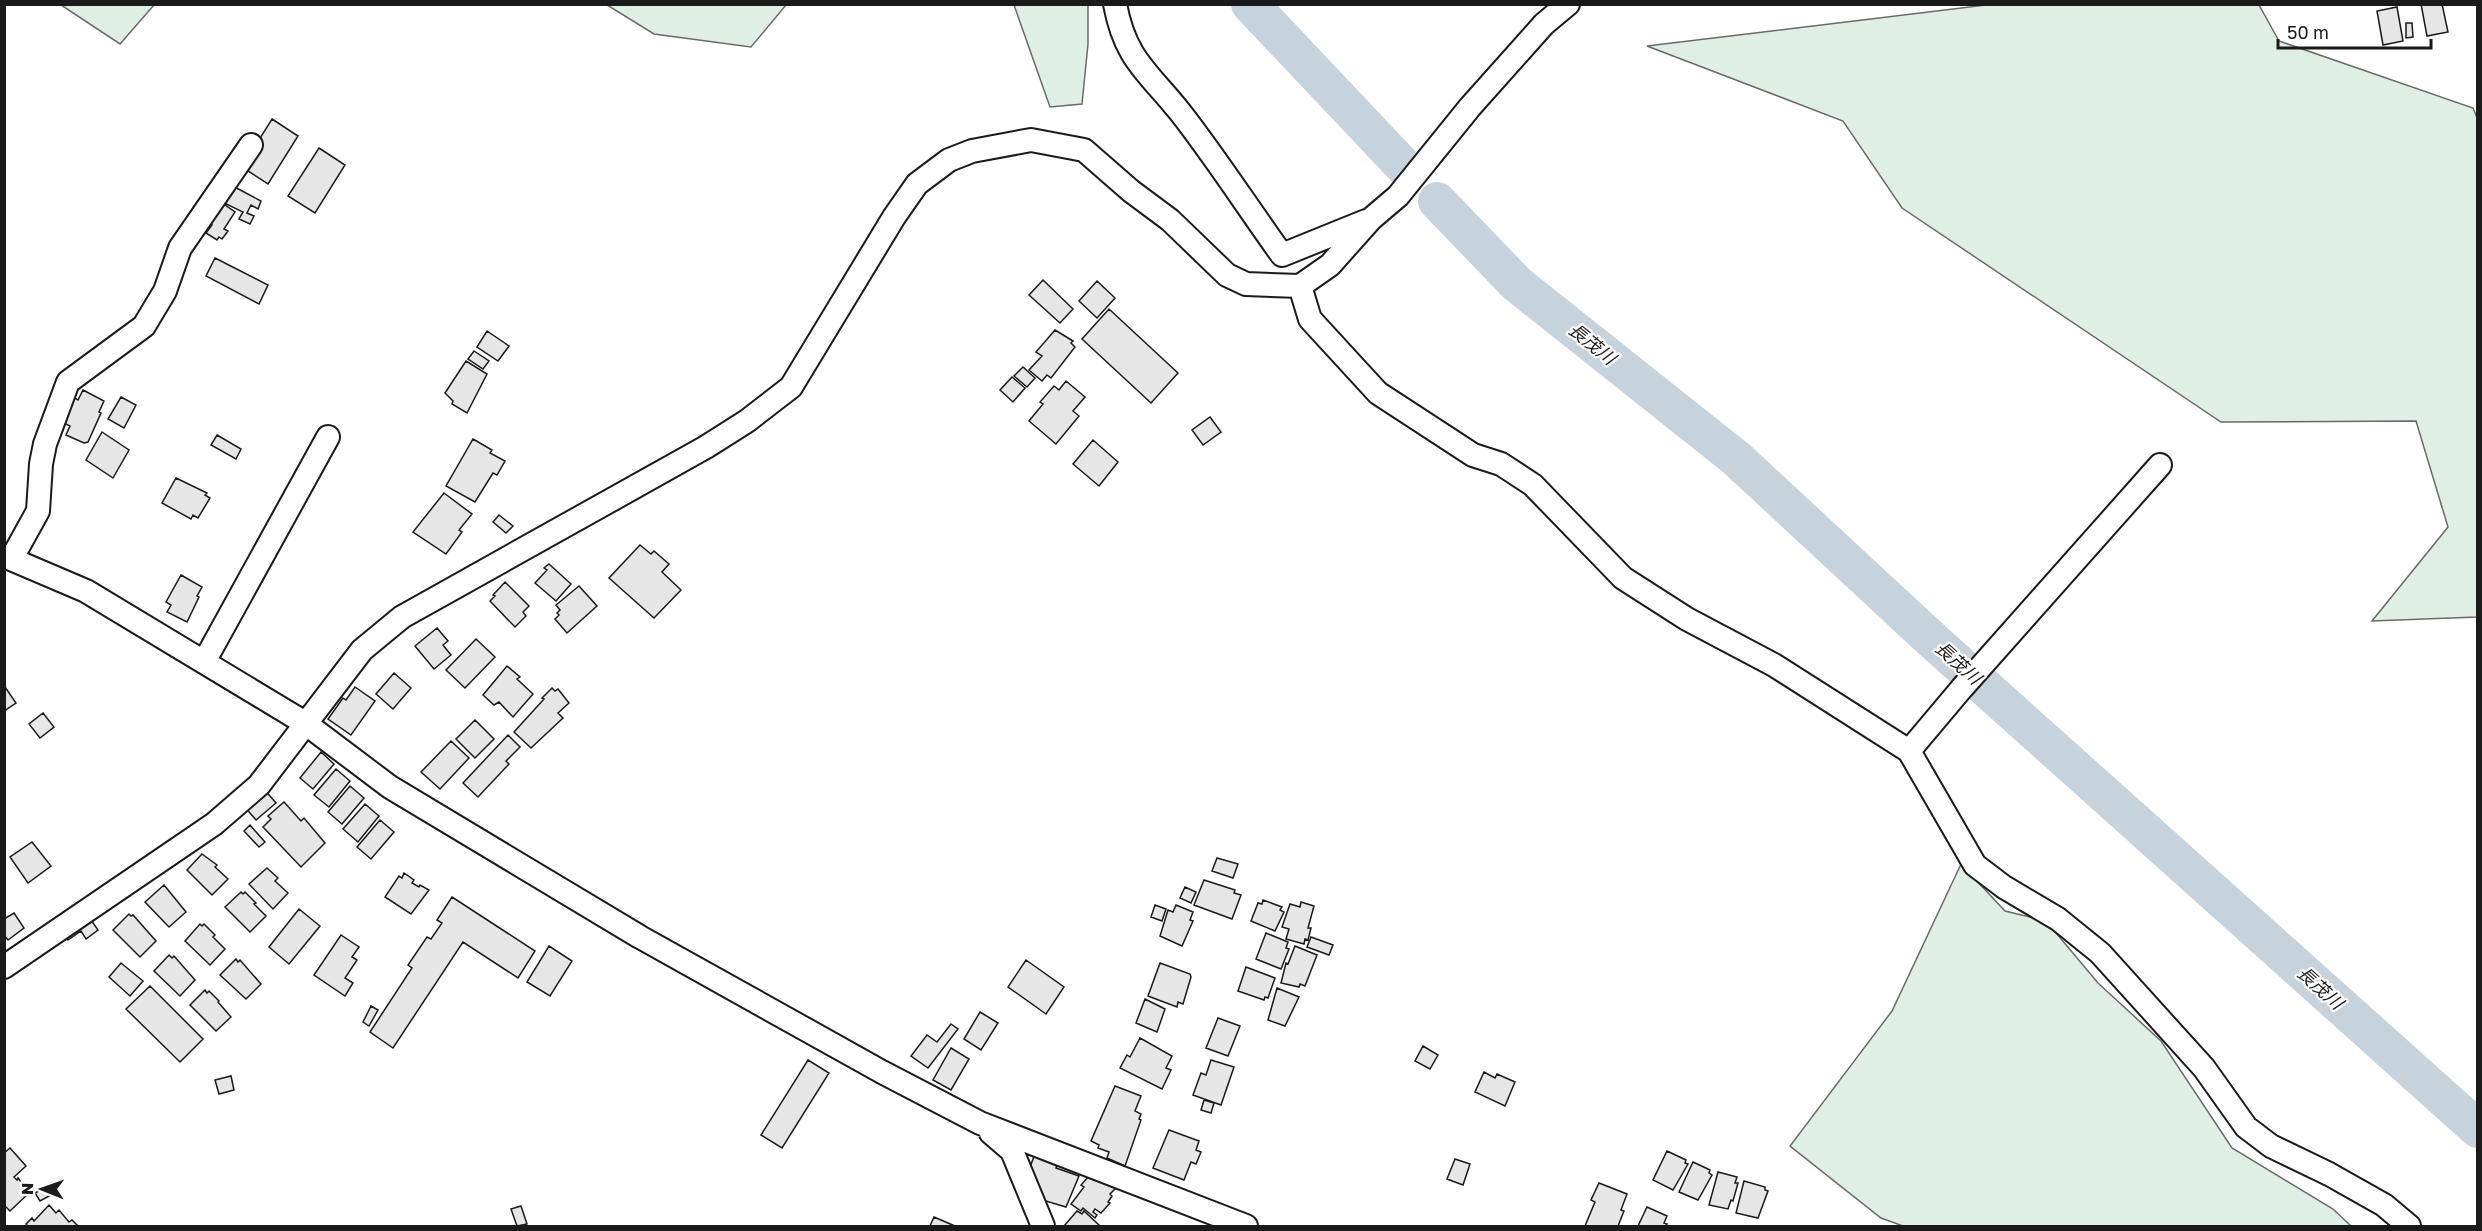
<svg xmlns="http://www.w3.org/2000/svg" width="2482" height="1231" font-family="'Golos Text','Noto Sans JP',sans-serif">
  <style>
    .green { fill: #e0efe3; stroke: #6a6a6a; stroke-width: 1.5 }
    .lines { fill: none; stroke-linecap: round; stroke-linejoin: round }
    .river { stroke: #c6d2dc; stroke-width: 38 }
    .building { fill: #e6e6e6; stroke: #1a1a1a; stroke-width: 1.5 }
    .minor-casing { stroke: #1a1a1a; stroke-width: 26 }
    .minor { stroke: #fff; stroke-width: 22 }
    .labels { text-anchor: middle; stroke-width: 4.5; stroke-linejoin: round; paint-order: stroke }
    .water-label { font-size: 18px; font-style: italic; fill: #1a1a1a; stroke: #fff }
  </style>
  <rect width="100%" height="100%" fill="#fff"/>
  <!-- green -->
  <path class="green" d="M61,5h93l-34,39z
    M607,5h179l-35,42 -97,-13z
    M1014,5h74v39l-6,60 -32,3z
    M1986,5h273l20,36 194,67 5,12 -1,497 -105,4 76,-94 -32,-106 -195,1 -319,-214 -59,-87 -196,-75z
    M1961,864l44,47 41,10 52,62 63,58 71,107 101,61 18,17h-448l-22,-8 -91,-72 102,-135z"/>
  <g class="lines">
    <!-- river -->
    <path class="river" d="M1250,4l156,165
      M1437,201l80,83 220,175 193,179 548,491"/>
  </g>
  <!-- building -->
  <path class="building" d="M2421,4h21l6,28 -21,4z
    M2397,7l6,34 -20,4 -6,-34z
    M2406,23h6l1,14 -7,1z
    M272,119l26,17 -30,48 -26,-17z
    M319,148l26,17 -30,48 -27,-17z
    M231,185l30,16 -3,8 -7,-4 -4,8 7,3 -4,8 -11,-5 4,-7 -21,-10z
    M215,198l20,14 -11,17 4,2 -6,8 -3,-2 -2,3 -11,-7 6,-8 -11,-7z
    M215,258l53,27 -9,19 -53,-28z
    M1043,280l30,29 -13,14 -31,-28z
    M1097,281l18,17 -18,20 -18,-17z
    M1109,309l69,64 -27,30 -69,-64z
    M1055,330l18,11 -2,2 4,4 -24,31 -4,-3 -5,6 -13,-11 13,-14 -6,-4z
    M487,331l22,15 -11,15 -21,-14z
    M474,351l15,10 -6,8 -15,-10z
    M466,361l21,13 -20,39 -15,-9 1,-3 -8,-8z
    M1023,367l12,11 -8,9 -13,-11z
    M1012,377l13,11 -12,14 -13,-12z
    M1066,381l19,16 -12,14 6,5 -23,28 -27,-23 14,-17 -3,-2 14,-16 5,4z
    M83,390l21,11 -5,11 2,1 -13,29 -4,1 -18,-8 4,-9 -8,-4 11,-25 5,3z
    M121,397l15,8 -12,23 -16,-9z
    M1210,417l11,15 -18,13 -11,-15z
    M102,432l27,18 -16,28 -27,-18z
    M217,435l24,14 -5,10 -25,-14z
    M473,439l19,11 -2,3 15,8 -8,14 -4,-2 -18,29 -29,-16z
    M1093,440l25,22 -19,24 -26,-22z
    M176,478l31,15 -2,2 5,3 -12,20 -5,-3 -2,4 -29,-16z
    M444,493l28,21 -13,16 3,2 -16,22 -33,-22z
    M499,515l14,11 -7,7 -13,-11z
    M640,545l11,9 3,-3 15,13 -7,8 19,18 -27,28 -45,-40z
    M549,564l22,20 -15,17 -21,-18 12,-13 -3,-2z
    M181,575l21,12 -5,9 2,1 -12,25 -20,-10 4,-7 -5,-3z
    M505,582l24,24 -6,6 3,4 -11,11 -25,-26 5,-5 -2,-1z
    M579,586l18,20 -30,27 -12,-14 4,-4 -2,-2 3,-3 -4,-5z
    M437,628l11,13 -5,4 8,10 -17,14 -19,-23z
    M476,639l19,18 -30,31 -19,-18z
    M507,666l13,11 -3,2 16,15 -20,23 -14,-15 -5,3 -11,-10z
    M394,673l17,15 -18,21 -17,-15z
    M5,687l11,16 -12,8v-23z
    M355,687l20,14 -24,34 -23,-16 15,-21 3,2z
    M552,688l3,3 3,-2 11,14 -11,10 5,5 -32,30 -17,-16 30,-33 -2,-1z
    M43,713l11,14 -14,11 -11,-14z
    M475,720l19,19 -19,19 -19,-19z
    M508,735l12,12 -14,14 3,3 -31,33 -15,-14z
    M451,741l18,17 -29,31 -19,-17z
    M321,752l13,12 -21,25 -13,-11z
    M336,769l14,12 -21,26 -15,-12z
    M350,786l14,12 -22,26 -14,-12z
    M263,788l13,15 -20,17 -13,-15z
    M284,802l17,19 3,-3 21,25 -24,24 -38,-40 8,-8 -3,-3z
    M365,804l14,12 -21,26 -15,-13z
    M380,820l14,12 -23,27 -14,-12z
    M250,825l15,17 -6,5 -15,-16z
    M32,842l19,24 -23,17 -18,-26z
    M202,854l15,11 -2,2 13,12 -16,16 -25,-25z
    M1217,858l21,6 -5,14 -21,-7z
    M267,868l11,10 -3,3 13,12 -15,16 -24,-25z
    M404,873l10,7 -2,3 7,4 1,-2 9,5 -18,24 -26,-17 14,-21 3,2z
    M1204,880l31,10 -1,3 7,2 -9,24 -38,-14z
    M164,885l22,27 -17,15 -24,-25z
    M1185,887l11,5 -5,11 -11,-5z
    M241,892l2,2 2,-2 11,11 -2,1 12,12 -16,16 -25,-25z
    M452,897l83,54 -17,27 -55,-36 -70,106 -23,-16 42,-64 -4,-3 19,-28 4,2 11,-16 -5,-3z
    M1263,900l19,7 -2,3 4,2 -9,19 -24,-10 7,-18 4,1z
    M1301,902l13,4 -6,22h3l-3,12 -3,-1 -1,5 -18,-5 3,-10 -7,-2 8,-23 10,3z
    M1155,905l11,4 -4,12 -11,-4z
    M1176,905l17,7 -3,8 3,1 -11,25 -22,-10 8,-26 5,2z
    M299,909l21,17 -31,38 -20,-17z
    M14,913l10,15 -16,12 -4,-5v-16z
    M129,914l2,2 2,-1 23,26 -16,16 -27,-27z
    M89,917l9,13 -12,9 -5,-8 -13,9 -4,-5z
    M200,924l2,2 2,-2 11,11 -2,2 12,12 -15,16 -25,-24z
    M1266,933l22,9 -2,6 3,1 -8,20 -25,-10z
    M341,935l18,12 -7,10 5,3 -12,18 8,5 -8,13 -31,-21z
    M1311,937l22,8 -4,10 -22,-8z
    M549,946l23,15 -22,35 -23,-14z
    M1295,946l22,9 -12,31 -5,-2 -1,3 -18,-4 5,-20 2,1z
    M169,955l3,3 2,-2 21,24 -15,16 -26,-25z
    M236,959l2,3 2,-2 21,24 -15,15 -26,-24z
    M1026,960l38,27 -18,27 -38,-27z
    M121,963l22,18 -13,15 -21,-19z
    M1160,963l30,11 1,3 -8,27 -5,-2 -1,5 -29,-11z
    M1246,967l29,11 -7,20 -3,-1 -1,3 -26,-9z
    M150,986l53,53 -23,23 -54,-53z
    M1277,988l22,9 -14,29 -17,-6z
    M205,990l2,3 2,-2 10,10 -1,1 13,15 -15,14 -26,-26z
    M1145,999l20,10 -8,23 -21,-9z
    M371,1006l7,4 -9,16 -6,-4z
    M980,1012l18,11 -17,27 -17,-11z
    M1218,1018l22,8 -12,30 -22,-8z
    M951,1024l7,5 -30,39 -17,-12 16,-21 10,7z
    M1140,1038l32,18 -6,12 5,2 -9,19 -42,-21 7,-13 3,2z
    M1423,1046l15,9 -8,14 -15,-8z
    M951,1048l18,11 -18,31 -18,-10z
    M808,1060l21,13 -47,75 -21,-13z
    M1211,1060l23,7 -13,38 -28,-10 8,-22 5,2z
    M1484,1072l11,6 2,-4 18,8 -10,24 -30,-14z
    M231,1076l3,14 -15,4 -4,-14z
    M1115,1086l26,10 -6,15 6,3 -2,5 2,1 -16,46 -18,-8 2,-6 -11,-4 1,-3 -8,-4z
    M1204,1100l10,3 -3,10 -10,-3z
    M1169,1130l30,11 -3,9 5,2 -5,12 -5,-2 -7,18 -31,-12z
    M10,1148l16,18 -12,11 3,3 1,-2 11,15 -19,18 -6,-6v-52z
    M1036,1151l23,7 -3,10 23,8 -13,31 -27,-8 -10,-29z
    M1667,1151l19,9 -1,3 3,1 -15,26 -20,-10z
    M1455,1159l15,5 -7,21 -16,-6z
    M1693,1162l17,8 -1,3 3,2 -14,25 -19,-8z
    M1101,1172l15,16 -6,6 2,2 -4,6 2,1 -9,10 -6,-4 -2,3 4,3 -2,3 -12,-10 -2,3 -10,-7 13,-17 -3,-2 8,-9 5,4z
    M1718,1172l19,5 -2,6h3l-5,18 -2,-1 -3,9 -19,-4z
    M1744,1181l21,6v3l3,1 -10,27 -22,-5z
    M1599,1183l28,11 -6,16 3,1 -6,15h-33l10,-24 -4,-2z
    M46,1187l5,8 -11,6 -5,-8z
    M49,1205l7,8 3,-3 10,12 3,-2 6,6h-50l-2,-2 6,-6 2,3z
    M521,1206l6,18 -10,2 -6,-17z
    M1647,1207l20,9 -3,7 3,1 -2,2h-27z
    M1077,1211l5,3 2,-3 16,15h-36z
    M934,1217l21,9h-25z"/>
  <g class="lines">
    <!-- minor casing -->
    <g class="minor-casing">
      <path id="minor" d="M1115,4c10,55 33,68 65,108 36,46 68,96 102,143l84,-34
        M1300,286l10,33 68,74 95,62 28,9 32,21 90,93 64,41 87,46 135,86 66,114 29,22 54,32 42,34 104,115 42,59 25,19 58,28 55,31 25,21
        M4,556l82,35 219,132 85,64 250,150 242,135 98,51 266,103
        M12,558l26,-47 3,-47 4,-20 23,-62 76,-56 21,-35 15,-43 71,-103
        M204,662l124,-225
        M1909,751l53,-63 198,-223
        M4,967l210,-143 45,-39 103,-135 40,-33 304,-170 41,-26 44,-34 103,-170 23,-33 32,-24 23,-9 59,-11 53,10 47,41 39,29 57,55 19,9 54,2 30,-21 41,-46 27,-23 72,-89 74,-83 24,-20
        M991,1133l21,18 31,75"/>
    </g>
    <!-- minor -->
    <use href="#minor" class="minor"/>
  </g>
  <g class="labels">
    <!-- water labels -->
    <g class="water-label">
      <text transform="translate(1592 344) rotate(39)" y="6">長茂川</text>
      <text transform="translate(1958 663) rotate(42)" y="6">長茂川</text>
      <text transform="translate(2320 988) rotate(42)" y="6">長茂川</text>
    </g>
  </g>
  <!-- border -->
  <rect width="2482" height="1231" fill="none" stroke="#1a1a1a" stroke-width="12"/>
  <!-- north arrow -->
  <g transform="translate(42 1189) rotate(271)" stroke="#ffffff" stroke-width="4.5" paint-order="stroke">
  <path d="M0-4.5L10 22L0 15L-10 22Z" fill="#1a1a1a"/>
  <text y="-9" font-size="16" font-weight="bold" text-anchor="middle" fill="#1a1a1a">N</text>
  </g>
  <!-- scale -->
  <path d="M2278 39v9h153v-9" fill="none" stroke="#1a1a1a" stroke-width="3"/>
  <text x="2287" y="39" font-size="18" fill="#1a1a1a" stroke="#ffffff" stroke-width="4.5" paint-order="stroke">50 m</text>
</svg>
